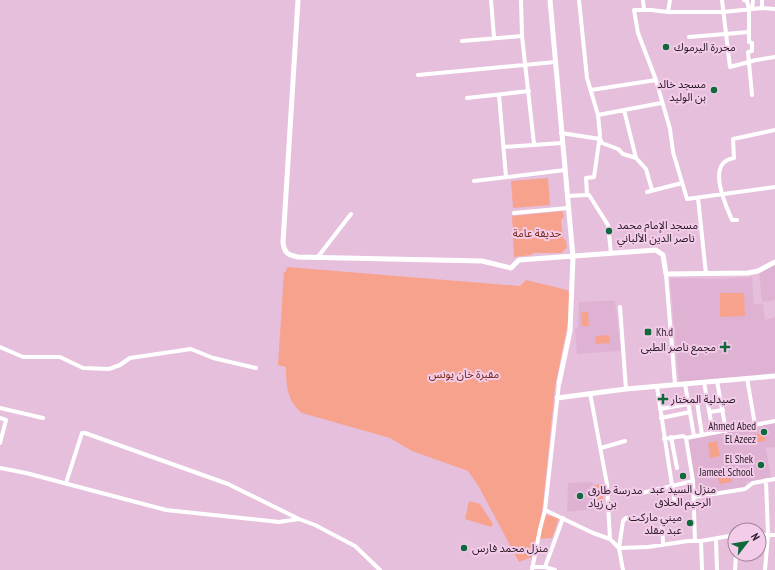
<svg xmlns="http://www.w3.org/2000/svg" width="775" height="570" font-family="'PT Sans Narrow','Noto Sans Arabic',sans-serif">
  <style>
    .built { fill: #dfb2d4 }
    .green { fill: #f7a28d }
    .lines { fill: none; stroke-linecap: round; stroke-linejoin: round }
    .minor { stroke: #fff; stroke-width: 4 }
    .tertiary { stroke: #fff; stroke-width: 5 }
    .poi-dot { fill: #0e693c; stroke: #f3cce9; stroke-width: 1.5 }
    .labels { text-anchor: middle; stroke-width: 4; stroke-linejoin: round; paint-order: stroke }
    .poi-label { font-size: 11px; fill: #271924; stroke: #f3cce9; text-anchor: start }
    .park-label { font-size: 11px; fill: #782611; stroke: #f3cce9 }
  </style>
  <rect width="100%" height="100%" fill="#e6bfdc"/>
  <!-- built -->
  <path class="built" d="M775,264v36l-13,2 -3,-30z
    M752,277l2,27h9l2,16 10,-3v57l-96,9 -9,-103 2,-2 47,1z
    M600,301h15l6,50 -44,3 -2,-26h3l1,-26z
    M775,423v24l-9,1 5,30 -25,4v5l-49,9 -9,-56z
    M593,482l1,27 -27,3 1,-29z"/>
  <!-- green -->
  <path class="green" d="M548,178l2,27 -37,3 -2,-27z
    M563,211l1,6 -3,3 2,18 3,3 1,6 -5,6h-29l-1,2 -18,2 -2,-41z
    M287,267l233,19 6,-6 41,10 2,3v25l-14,69 -13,127 17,4 -7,20 -16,1 -4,18 -13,5 -40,-75 -11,-16 -56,-20 -22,-13 -88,-25c-15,-12 -16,-28 -16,-46l-8,-2 6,-93h2z
    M720,293h24l1,23 -25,1z
    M581,312h7l1,14h-7z
    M609,335l1,8 -14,1 -1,-8z
    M764,433l2,8 -14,2 -1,-8z
    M717,441l3,15 -10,2 -2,-15z
    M730,474l2,8 -13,2 -1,-8z
    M602,484l1,15 -7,1 -2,-15z
    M469,501l11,3 13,20 -2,3 -26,-8z"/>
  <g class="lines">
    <!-- minor -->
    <path class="minor" d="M491,0l3,37
      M521,0l1,36 12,108
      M579,0l8,78 11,37 2,20 -6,42 -8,1 1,17h2l19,30 3,28
      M643,0l1,9
      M722,0l8,67 26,-7 19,-3
      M744,0l3,1 2,9v32l3,1v8l-4,1 4,43
      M762,8v-8
      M752,9l1,-9
      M775,9l-13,-1 -39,4h-55l-17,-2h-17l4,23 18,47 14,49 3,23 14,47 88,-12
      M668,12l2,-12
      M689,37l60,-5
      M462,41l60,-5
      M418,75l137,-13
      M591,90l65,-10
      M499,95l7,82
      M467,98l62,-7
      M624,110l12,48
      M598,115l63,-12
      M561,133l39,6 2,4 16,6 5,5 13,4 10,11 6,21
      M503,147l59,-4
      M474,181l91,-11
      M647,192l35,-9
      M567,196l20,-1
      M698,198l8,76
      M514,213l54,-5
      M737,220h-5c-6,-14 -27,-58 2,-62l-1,-19 42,-9
      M317,258l34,-44
      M666,274l9,110
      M620,307l6,82
      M0,347l23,10h37l23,11 26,1 11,-4 10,-7 61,-9 22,9 43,10
      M747,378l8,47
      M717,381l9,50
      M704,382l9,51
      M685,384l9,52
      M657,387l18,118
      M590,393l17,91 3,55
      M697,402l5,33
      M0,408l43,10
      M660,409l28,-5
      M710,412l13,-2
      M0,418l6,2 -6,23
      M661,418l29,-6
      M671,437l6,31
      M686,438l7,43 2,60
      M664,439l19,-3 3,2 89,-17
      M601,448l24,-7
      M0,468l26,5 140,37 113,12 20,-3
      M66,483l16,-50h3l143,51 71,35 16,6 40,21 25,24
      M642,493l51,-12
      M694,497l51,-8 8,-6 22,-4
      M545,510l48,23 17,6 9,9 29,-1 40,-6h13l34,-6
      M759,535h16
      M716,539l1,31
      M701,541l1,29
      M532,567h13l10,3
      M545,567l18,-49
      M532,570l8,-41 5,-19 14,-127
      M623,570l-4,-22 4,-27 3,-3 36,1 1,25
      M735,570l1,-16
      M765,570l3,-35 -2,-55"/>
    <!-- tertiary -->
    <path class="tertiary" d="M298,0l-15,242c1,11 5,13 15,15l184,4 29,7 8,-8 137,-10 7,5 3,19 82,-1 10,-2 17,-9
      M550,0l23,257 -3,74 -11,52
      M557,398l69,-9 149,-13"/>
  </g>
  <!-- markers -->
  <g class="poi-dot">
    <circle cx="666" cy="47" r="4"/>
    <circle cx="714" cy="90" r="4"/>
    <circle cx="609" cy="231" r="4"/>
    <rect x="644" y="328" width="8" height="8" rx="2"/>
    <path d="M723 341h4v4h4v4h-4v4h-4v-4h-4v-4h4z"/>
    <path d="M661 393h4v4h4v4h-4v4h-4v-4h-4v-4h4z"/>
    <circle cx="764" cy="432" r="4"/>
    <circle cx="761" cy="465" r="4"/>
    <circle cx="683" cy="476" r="4"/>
    <circle cx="580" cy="496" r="4"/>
    <circle cx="690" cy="523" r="4"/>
    <circle cx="464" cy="548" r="4"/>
  </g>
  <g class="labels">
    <!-- poi labels -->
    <g class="poi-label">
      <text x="674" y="51">محررة اليرموك</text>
      <text x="706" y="88" text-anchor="end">مسجد خالد<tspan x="706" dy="13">بن الوليد</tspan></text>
      <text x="617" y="229">مسجد الإمام محمد<tspan x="617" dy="13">ناصر الدين الألباني</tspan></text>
      <text x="656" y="336">Kh.d</text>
      <text x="716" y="351" text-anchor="end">مجمع ناصر الطبى</text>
      <text x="671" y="403">صيدلية المختار</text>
      <text x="756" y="430" text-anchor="end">Ahmed Abed<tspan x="756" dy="13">El Azeez</tspan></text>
      <text x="753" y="463" text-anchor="end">El Shek<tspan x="753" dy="13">Jameel School</tspan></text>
      <text x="683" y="493" text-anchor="middle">منزل السيد عبد<tspan x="683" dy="13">الرحيم الحلاق</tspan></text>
      <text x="588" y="494">مدرسة طارق<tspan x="588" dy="13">بن زياد</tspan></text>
      <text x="682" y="521" text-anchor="end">ميني ماركت<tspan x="682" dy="13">عبد مقلد</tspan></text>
      <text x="472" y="552">منزل محمد فارس</text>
    </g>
    <!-- park labels -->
    <g class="park-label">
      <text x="537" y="237">حديقة عامة</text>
      <text x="464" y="378">مقبرة خان يونس</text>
    </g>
  </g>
  <!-- north arrow -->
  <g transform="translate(747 542) rotate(59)"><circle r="19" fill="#f3cce9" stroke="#a1849a"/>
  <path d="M0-3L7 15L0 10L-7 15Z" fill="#0e693c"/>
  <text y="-6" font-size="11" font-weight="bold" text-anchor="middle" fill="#271924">N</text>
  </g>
</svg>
